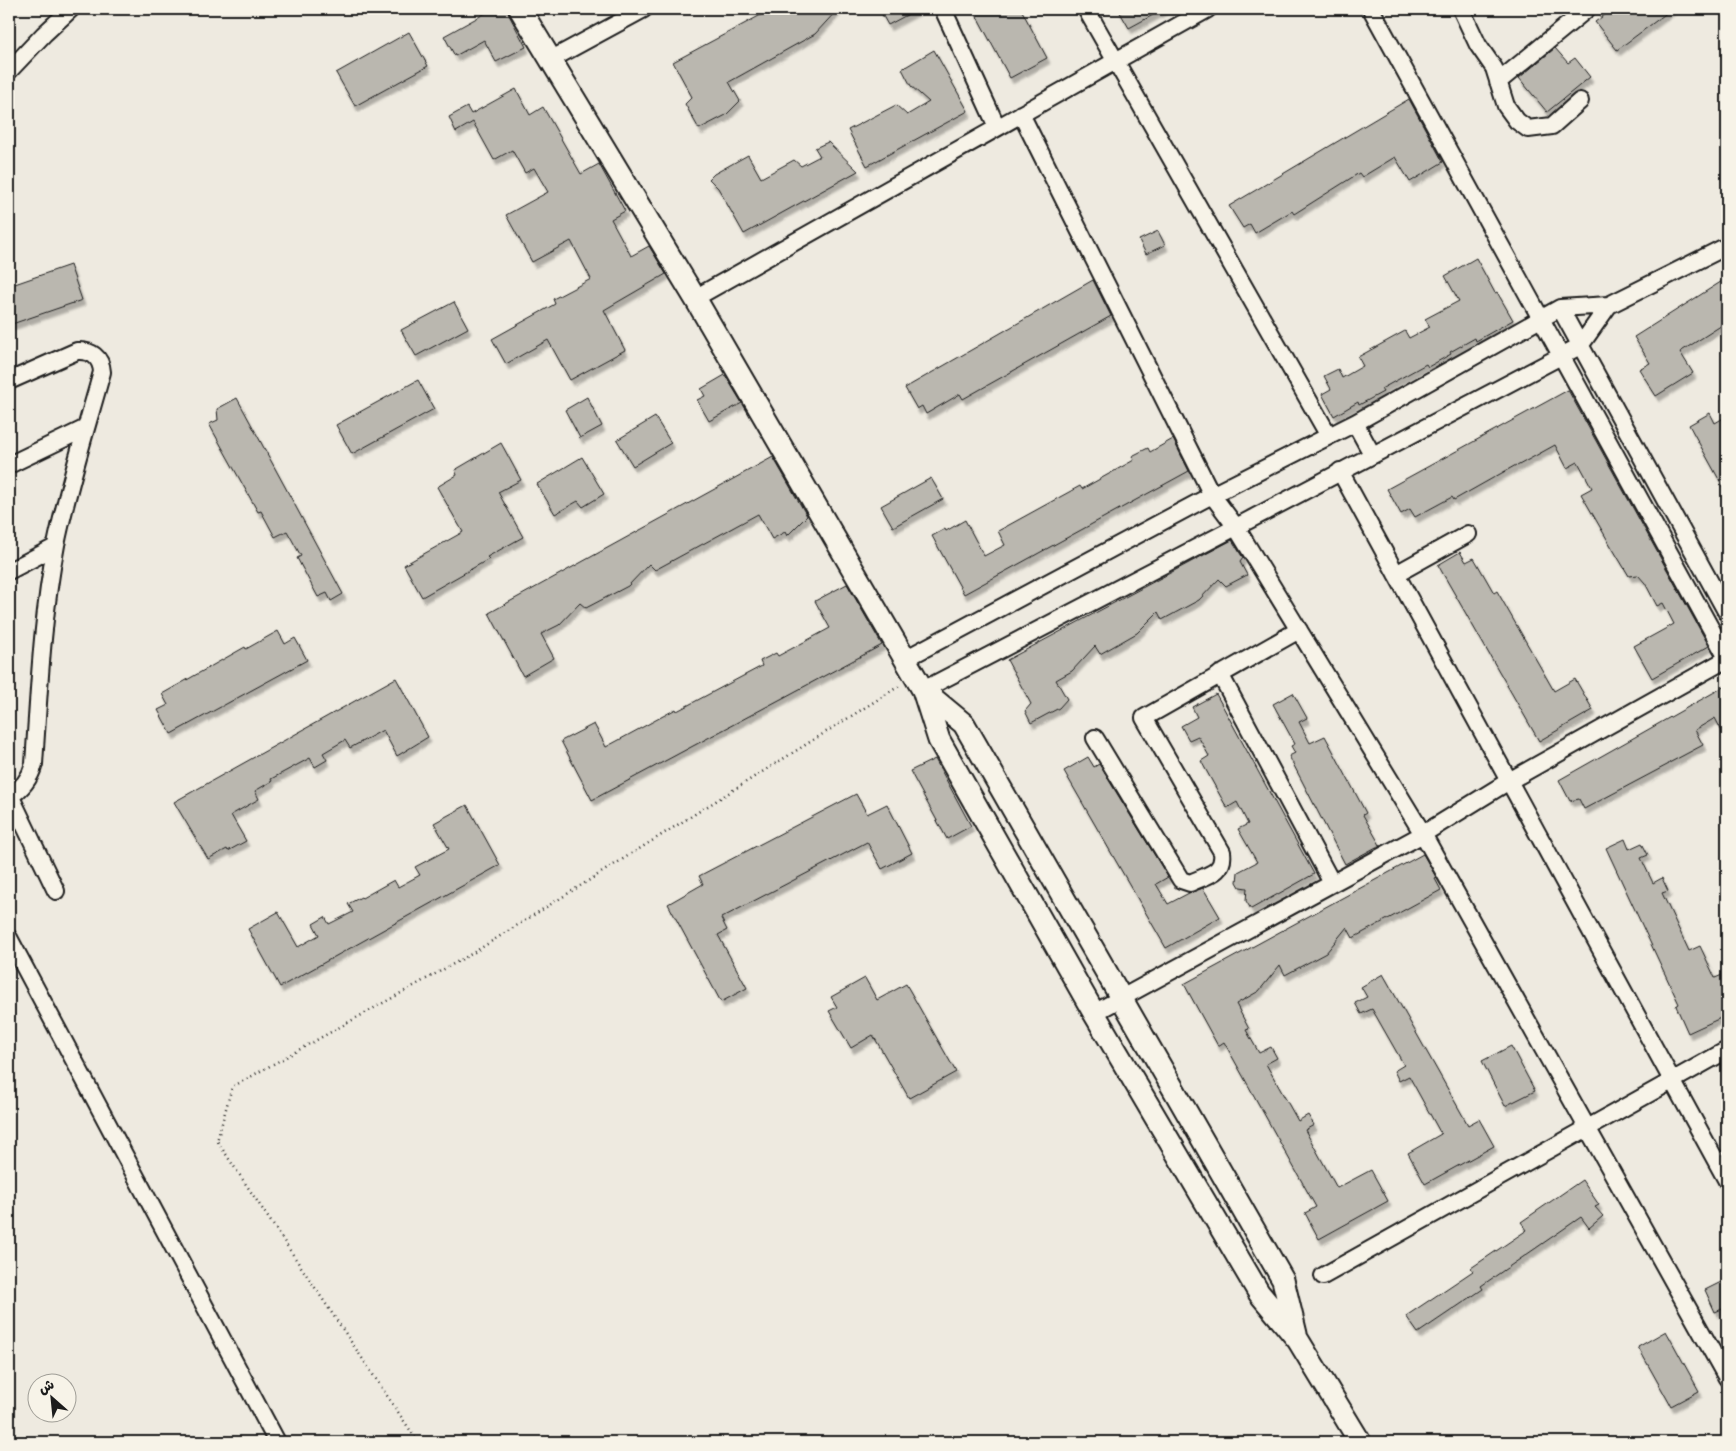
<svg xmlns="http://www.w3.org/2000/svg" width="1736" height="1451" font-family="'Indie Flower','Playpen Sans Arabic',sans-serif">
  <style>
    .building { fill: #bab7af; stroke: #1c1c1c; filter: url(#shadow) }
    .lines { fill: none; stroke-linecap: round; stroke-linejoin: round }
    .minor-casing { stroke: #1c1c1c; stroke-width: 20 }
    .major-casing { stroke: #1c1c1c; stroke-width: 25 }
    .path { stroke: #1c1c1c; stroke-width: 2.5; stroke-dasharray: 1 4; stroke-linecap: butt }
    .minor { stroke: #f7f3e8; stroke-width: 16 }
    .major { stroke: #f7f3e8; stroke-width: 21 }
  </style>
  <defs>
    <filter id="shadow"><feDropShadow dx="3" dy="5.5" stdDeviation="1" flood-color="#0004"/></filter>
  </defs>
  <rect width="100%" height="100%" fill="#eeeae0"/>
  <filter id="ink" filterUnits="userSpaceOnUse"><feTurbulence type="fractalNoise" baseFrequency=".02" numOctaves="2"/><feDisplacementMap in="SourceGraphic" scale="10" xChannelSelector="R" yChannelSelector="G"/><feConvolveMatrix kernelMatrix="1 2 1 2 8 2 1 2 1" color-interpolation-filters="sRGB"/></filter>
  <g filter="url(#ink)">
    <!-- building -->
    <path class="building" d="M493,9h15l1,6 17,32 -30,15 -12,-22 -29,16 -11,-20z
      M772,9h66l-23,25 -86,48 11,19 -14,14 -27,14 -14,-25 7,-7 -19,-35z
      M879,9h39l-30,16z
      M973,9h48l26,49 -37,20z
      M1118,9h46l-35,19z
      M1613,9h59l-55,41 -22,-28z
      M409,32l19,34 -73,40 -19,-33z
      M1555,48l13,15 7,-5 15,19 -43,35 -28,-34z
      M934,50l34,61 -101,55 -19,-36 48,-25 11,10 22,-13 -18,-16 -9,-17z
      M516,89l14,26 13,-8 38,67 18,-10 26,47 -14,8 20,37 18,-10 17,28 -62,36 21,40 -55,30 -22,-40 -42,24 -14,-25 63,-35 -2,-5 38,-20 -20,-38 -39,21 -26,-47 42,-23 -14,-24 -9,5 -13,-23 -18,10 -21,-38 -17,10 -7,-15 18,-10 4,7z
      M1409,99l34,63 -33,20 -15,-25 -33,20 -3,-4 -65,41 -2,-3 -37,22 -5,-9 -7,4 -14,-22z
      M828,142l30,29 -114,63 -26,-46 -9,-9 5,-5 34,-19 13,23 33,-18 7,6 19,-10 -5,-8z
      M1158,231l7,14 -19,9 -7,-14z
      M1476,258l19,35 2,-1 16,28 -37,21 -1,-3 -25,14 1,2 -23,13 -2,-3 -45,25 2,3 -24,13 -1,-3 -24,14 -12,-22 9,-5 -7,-13 14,-7 4,9 21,-12 -5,-9 47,-26 4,7 21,-11 -5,-8 34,-18 -14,-25z
      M70,265l12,35 -73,25v-39z
      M1727,278v44l-47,30 13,21 -37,23 -17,-27 11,-6 -16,-26z
      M1093,280l18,36 -148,83 -3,-5 -34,20 -4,-8 -5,3 -12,-21z
      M454,302l14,26 -52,28 -15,-26z
      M725,375l17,28 -33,18 -12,-21 8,-4 -4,-7z
      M418,380l16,29 -82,45 -16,-29z
      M1568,390l141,256 -57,32 -18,-32 40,-22 -11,-21 -6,3 -12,-23 -7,-8 -9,1 -18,-30 -30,-52 11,-6 -14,-26 -11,6 -12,-23 -38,21 -1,-1 -62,35 -2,-3 -37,20 -5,-8 -9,5 -14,-25z
      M587,397l15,29 -22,12 -15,-28z
      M237,398l106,196 -12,7 -4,-8 -9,4 -21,-39 4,-2 -14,-25 -12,6 -14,-26 -3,1 -49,-88 9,-4 -1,-11z
      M1710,413l5,10 12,-7v78l-38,-69z
      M655,417l16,26 -38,23 -16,-26z
      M1173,439l16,32 -225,123 -32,-58 13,-7 1,2 19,-11 19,36 21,-11 -7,-14 82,-45 2,3 52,-29 -2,-4 16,-8 2,4z
      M501,443l20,37 -23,12 25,45 -36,20 2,2 -67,38 -18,-32 59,-33 -26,-45 20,-12 -2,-5z
      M582,457l22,37 -21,13 -5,-6 -23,13 -18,-30z
      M773,457l34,59 -20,20 -2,-4 -13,7 -14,-25 -103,56 -6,-6 -21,22 -42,22 -6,-5 -21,22 -18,9 13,24 -31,18 -34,-63z
      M931,478l12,21 -50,28 -12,-21z
      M1232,540l11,18 -3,4 7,13 -21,11 -7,-7 -20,21 -37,20 -4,-8 -21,21 -37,21 -5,-8 -23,25 -16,9 11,19 -8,9 -28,15 -6,-12 6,-7 -24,-44z
      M1460,552l6,10 8,-4 20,35 3,-2 57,100 21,-12 18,31 -54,31 -101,-176z
      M847,584l35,61 -290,155 -31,-59 33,-17 12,23 70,-38 1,2 85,-45 -2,-5 16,-8 2,3 52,-28 -15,-27z
      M278,631l7,13 10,-6 12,22 -136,74 -13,-24 10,-5 -6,-11 83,-47 1,2z
      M396,678l32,59 -31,19 -14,-26 -33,18 -5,-8 -22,13 4,7 -12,7 -5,-9 -39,21 1,2 -17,10 4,8 -28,16 15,26 -18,10 -1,-2 -19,10 -34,-57z
      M1727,685v56l-12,-23 -20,12 8,15 -34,18v1l-85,45 -5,-10 -9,2 -11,-21z
      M1293,693l14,25 -8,4 11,21 15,-7 41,77 -3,2 17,30 -35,19 -56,-108 6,-3 -4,-7 4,-2 -22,-40z
      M1216,694l98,180 -63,35 -5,-8 1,-13 -7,-1 -3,-5 1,-10 19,-10 -19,-33 10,-5 -11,-22 -10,6 -26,-47 8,-5 -11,-20 -9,4 -8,-14 16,-9 -5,-10z
      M1088,757l6,10 5,-3 69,113 -12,7 12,20 21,-11 14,-5 17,29 -54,31 -102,-177z
      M935,759l36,67 -24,13 -37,-68z
      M856,794l11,20 20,-10 25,49 -30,16 -15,-27 -146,76 6,12 -9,5 29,53 -26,14 -53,-98 35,-20 -4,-8z
      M467,805l33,60 -220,122 -32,-58 30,-17 20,35 21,-12 -6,-11 12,-7 4,7 24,-12 -5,-8 13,-7 1,1 32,-18 4,7 22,-12 -5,-8 34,-18 -15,-26z
      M1625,839l4,10 13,-6 6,12 -7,3 12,25 9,-5 6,13 -6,2 27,58 11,-5 15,32 12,-5v42l-39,18 -12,-27 3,-2 -73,-156z
      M1423,854l13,23 -1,2 6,11 -88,48 -6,-11 -21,26 -41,22 -5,-10 -21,26 -23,13 13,25 -3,1 13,23 12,-6 6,11 -11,6 32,57 10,-6 6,10 -9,5 32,58 34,-18 17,31 -69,38 -14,-26 11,-6 -92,-165 -6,4 -34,-62z
      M1383,974l85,151 11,-6 15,27 -69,38 -17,-31 33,-19 -32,-58 -10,5 -5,-10 10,-6 -32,-56 -11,5 -6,-11 12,-6 -6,-10z
      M865,978l12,22 29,-16 50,88 -47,26 -36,-63 -22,13 -22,-37 8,-4 -6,-10z
      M1511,1046l24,45 -30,15 -23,-45z
      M1582,1180l17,25 -4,2 8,9 -14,12 -8,-11 -100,69 2,3 -65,44 -12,-17 67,-45 -2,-3 56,-38 -6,-8z
      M1727,1279v28l-12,5 -10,-22z
      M1666,1331l33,60 -28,15 -33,-59z"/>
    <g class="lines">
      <!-- minor casing -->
      <g class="minor-casing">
        <path id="minor" d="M943,9l54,118
          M1086,9l243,427
          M1371,9l356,649
          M1461,9l17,36 16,23 12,38 11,15 11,8 24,-3 28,-25
          M550,60l94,-51
          M9,71l35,-37 27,-25
          M1498,82l89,-73
          M1021,114l191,381 24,32 187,307 304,544
          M695,298l513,-289
          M1560,308l167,305
          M9,381l68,-30c14,-1 24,6 25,21 -16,58 -34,114 -46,173 -14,72 -17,146 -22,219 -4,15 -12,25 -25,33
          M1355,423l17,31
          M9,465l77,-37
          M1340,471l387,710
          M9,571l46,-24
          M1396,574l72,-40
          M905,659l307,-164 143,-72 205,-115 49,-3 118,-59
          M1220,674l112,209
          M923,690l313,-163 344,-181 29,-41
          M1095,738l86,142 9,3c17,-8 35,-10 32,-31l-78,-134 155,-88
          M9,793l47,98
          M9,938l268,504
          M1094,1013l329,-179 86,-53 218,-122
          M1323,1276l404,-226"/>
      </g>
      <!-- major casing -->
      <g class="major-casing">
        <path id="major" d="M520,9l175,289 228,392 16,50 155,273 165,280 39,47 62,102
          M923,690l41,34 319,556 13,54"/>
      </g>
      <!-- path -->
      <path class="path" d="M418,1442l-201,-301 15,-54 241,-134 428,-268"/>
      <!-- minor -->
      <use href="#minor" class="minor"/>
      <!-- major -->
      <use href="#major" class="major"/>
    </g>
  </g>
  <!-- margin -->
  <rect width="1736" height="1451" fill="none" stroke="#f7f3e8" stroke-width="30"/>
  <rect x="15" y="15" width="1706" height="1421" fill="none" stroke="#1c1c1c" stroke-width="2" filter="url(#ink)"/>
  <!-- north arrow -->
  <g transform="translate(52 1398) rotate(333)"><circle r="24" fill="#f7f3e8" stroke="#9f9d96"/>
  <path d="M0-4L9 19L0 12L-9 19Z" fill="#1c1c1c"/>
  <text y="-8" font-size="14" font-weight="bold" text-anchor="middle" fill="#1c1c1c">ش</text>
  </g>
</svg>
